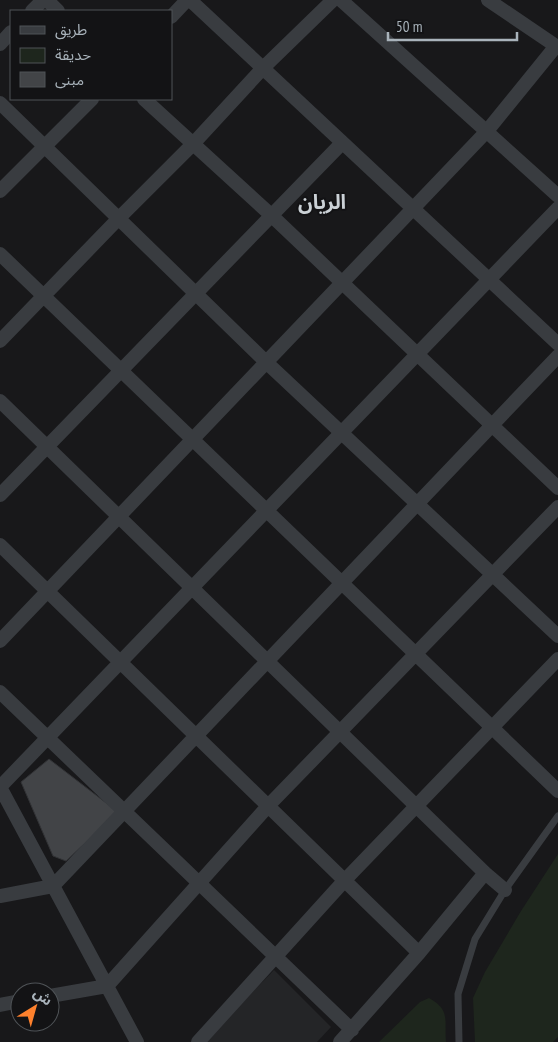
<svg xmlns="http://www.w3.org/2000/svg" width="558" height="1042" font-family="'PT Sans Narrow','Noto Sans Arabic',sans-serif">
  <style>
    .built { fill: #242527 }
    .green { fill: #1e261d }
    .building { fill: #424447; stroke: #323336 }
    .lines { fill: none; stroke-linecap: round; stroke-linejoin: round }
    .lane { stroke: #393c40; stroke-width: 7 }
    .street { stroke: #393c40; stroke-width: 14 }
    .labels { text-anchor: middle; stroke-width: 4; stroke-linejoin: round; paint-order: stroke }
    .neighbourhood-label { font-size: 20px; font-weight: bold; fill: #cbd1d6; stroke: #131315 }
  </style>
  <rect width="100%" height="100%" fill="#18181a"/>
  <!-- built -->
  <path class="built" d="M274,970l57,57 -14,15h-113z"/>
  <!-- green -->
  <path class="green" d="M558,854v183l-5,5h-78l-2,-44 12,-26 36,-61z
    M429,998c22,12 15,23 17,44h-67l41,-40z"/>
  <!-- building -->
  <path class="building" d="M49,759l69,53 -52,49 -13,-5 -32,-74z"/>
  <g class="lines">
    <!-- lane -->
    <path class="lane" d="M459,1042l-1,-48 17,-55 30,-49 53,-74"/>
    <!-- street -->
    <path class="street" d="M47,0l11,11
      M190,0l368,344
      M341,0l217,196
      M32,11l11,-11
      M171,17l16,-17
      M0,44l11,-12
      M144,99l127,116 287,273
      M0,103l266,259 292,274
      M0,191l92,-92
      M0,254l558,537
      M0,341l119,-123 73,-73 71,-77 70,-68
      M0,401l485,472 20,17
      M0,495l342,-352
      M0,545l419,408 66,-80
      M0,641l487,-510 69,-85 -68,-46
      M0,692l352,338
      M0,787l558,-579
      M0,787l137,255
      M0,896l53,-10 505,-530
      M50,996l57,-10 161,-180 290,-299
      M0,1005l20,-4
      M198,1042l146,-161 214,-222
      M340,1042l79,-89"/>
  </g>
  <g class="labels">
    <!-- neighbourhood labels -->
    <g class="neighbourhood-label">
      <text x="322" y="209">الريان</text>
    </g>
  </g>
  <!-- legend -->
  <rect x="10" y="10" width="162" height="90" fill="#131315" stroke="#4f5357"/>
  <rect x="20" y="26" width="25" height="8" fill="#393c40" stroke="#4f5357"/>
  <text x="55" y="35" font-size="15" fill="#a9b3bb">طريق</text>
  <rect x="20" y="48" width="25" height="15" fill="#1e261d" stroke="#4f5357"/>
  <text x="55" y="60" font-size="15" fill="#a9b3bb">حديقة</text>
  <rect x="20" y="72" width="25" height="15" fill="#424447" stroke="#4f5357"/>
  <text x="55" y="85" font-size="15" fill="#a9b3bb">مبنى</text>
  <!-- north arrow -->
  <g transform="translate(35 1007) rotate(37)"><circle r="24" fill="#131315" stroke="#4f5357"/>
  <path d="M0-4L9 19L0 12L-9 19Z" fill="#fe812d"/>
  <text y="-8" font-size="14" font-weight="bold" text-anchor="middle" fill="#a9b3bb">ش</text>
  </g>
  <!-- scale -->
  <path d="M388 32v8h129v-8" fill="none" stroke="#a9b3bb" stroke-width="2.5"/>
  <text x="396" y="32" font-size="15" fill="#a9b3bb" stroke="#131315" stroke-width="4" paint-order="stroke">50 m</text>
</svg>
